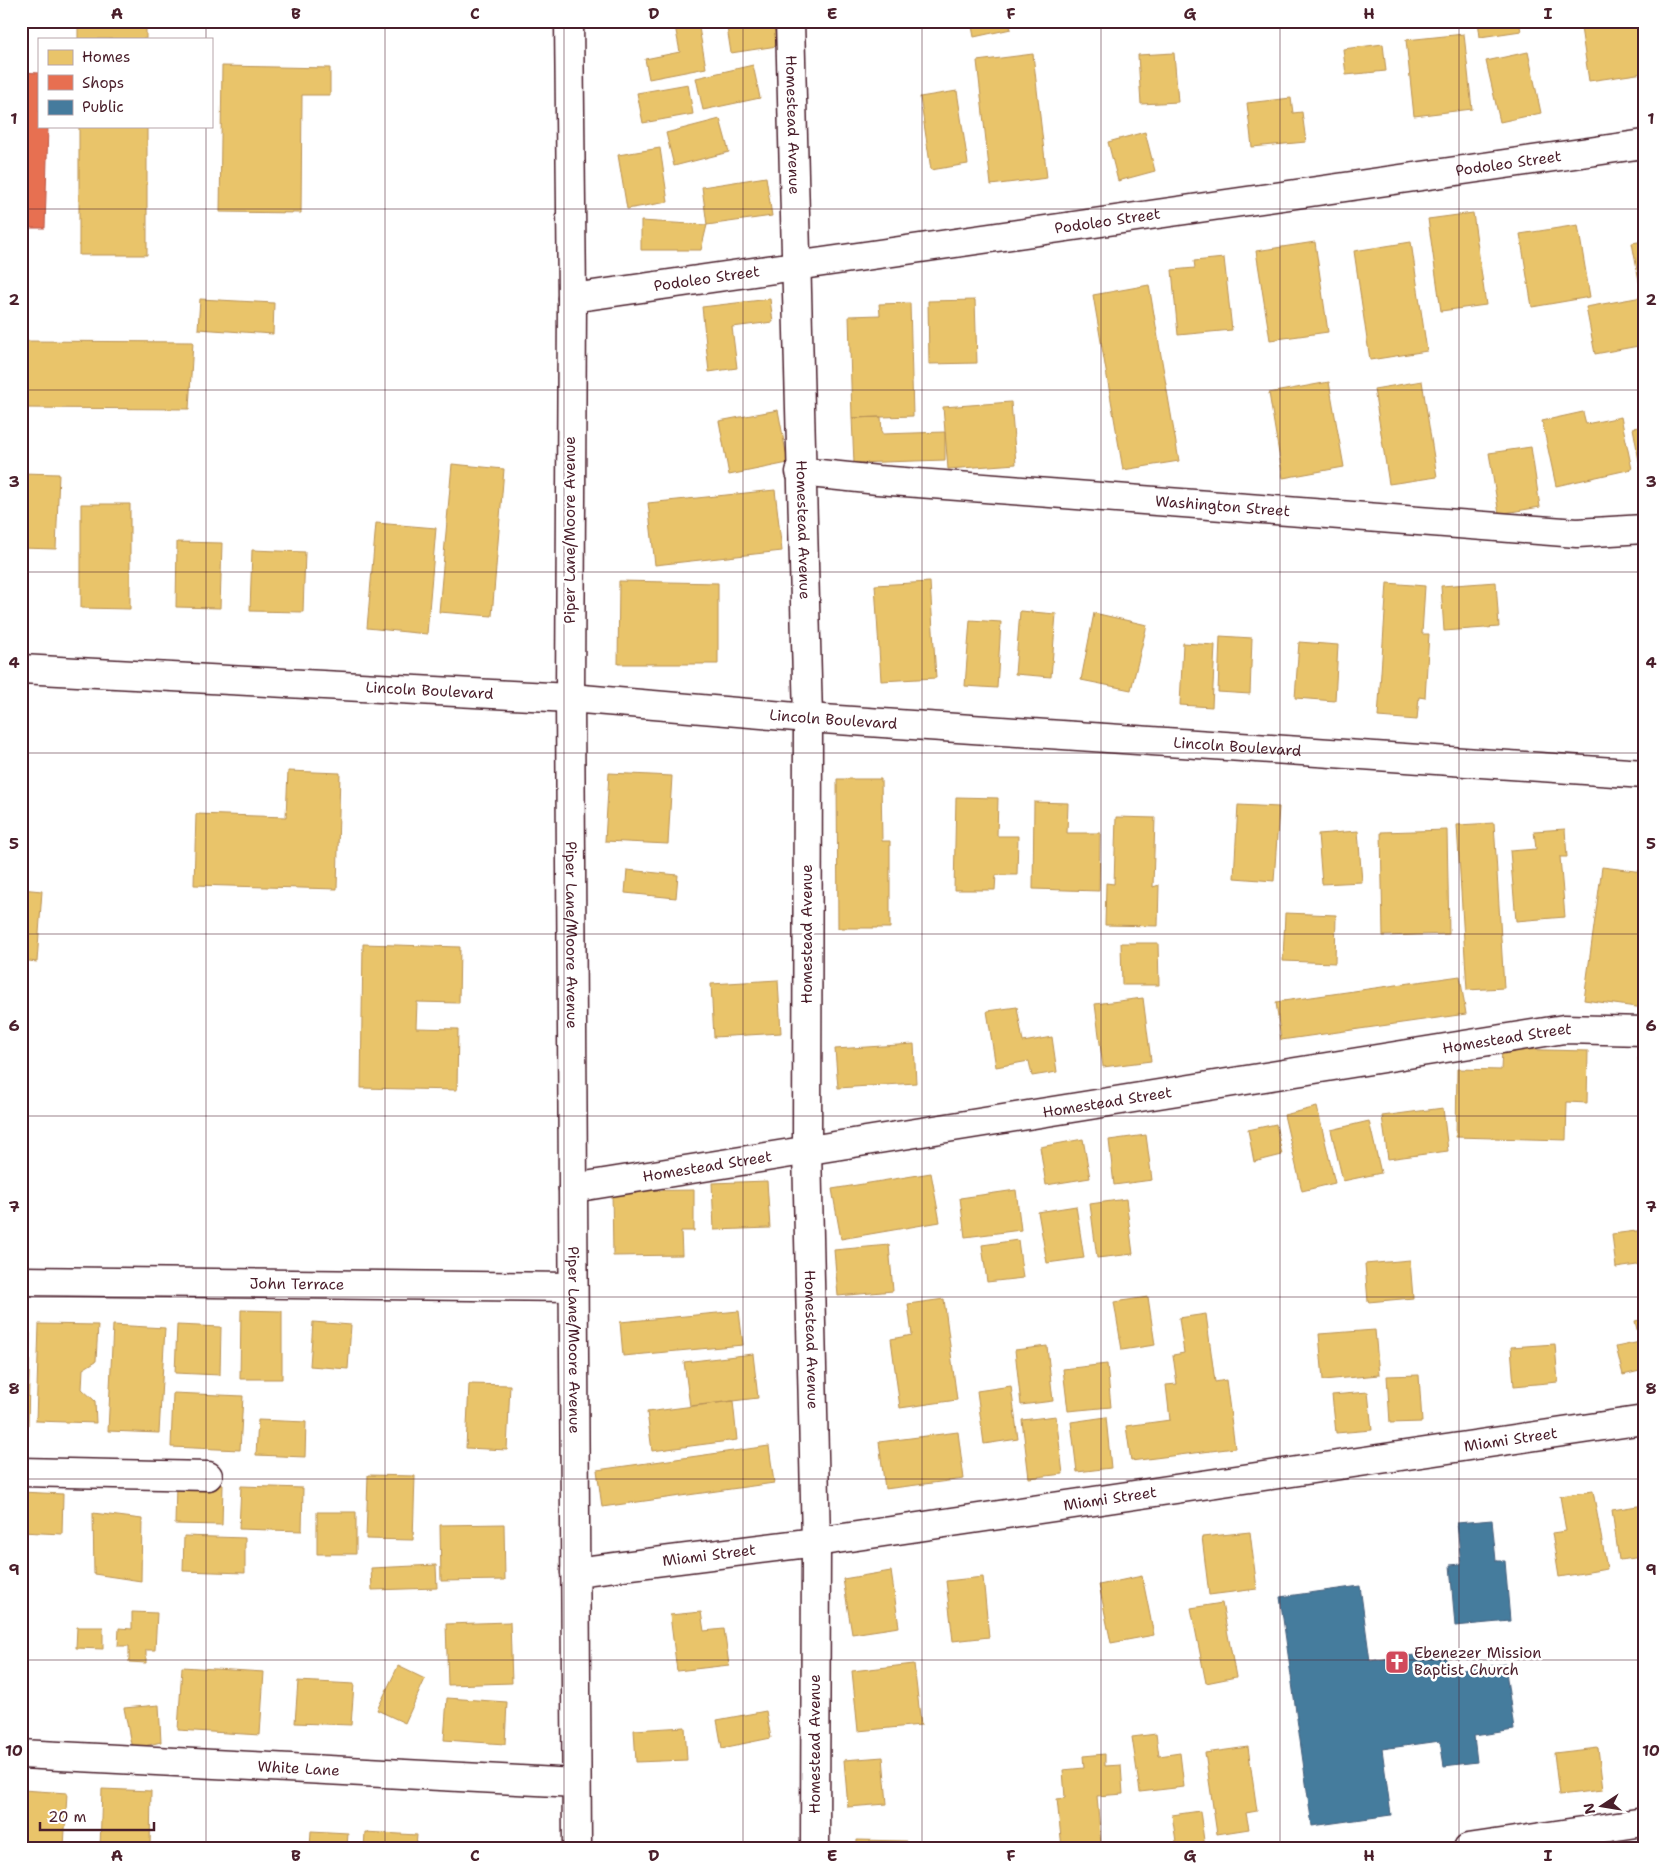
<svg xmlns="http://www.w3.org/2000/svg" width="1665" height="1869" font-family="'Shantell Sans',sans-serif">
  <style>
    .homes { fill: #e9c46a; stroke: #b99257 }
    .shops { fill: #e76f51; stroke: #b85746 }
    .public { fill: #457b9d; stroke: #465f7b }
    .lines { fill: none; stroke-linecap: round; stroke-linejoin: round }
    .minor-casing { stroke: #4a1f2b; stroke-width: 31 }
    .minor { stroke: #fff; stroke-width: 28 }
    .grid { fill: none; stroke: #4a1f2b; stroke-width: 1; stroke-opacity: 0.55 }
    .labels { text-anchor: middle; stroke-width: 5; stroke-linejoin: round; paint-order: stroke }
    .street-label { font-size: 15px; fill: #4a1f2b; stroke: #fff }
    .poi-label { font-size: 15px; fill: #4a1f2b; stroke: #fff; text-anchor: start }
    .neatline { fill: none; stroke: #4a1f2b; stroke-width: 2 }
    .grid-label { font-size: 16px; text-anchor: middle; font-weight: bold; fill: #4a1f2b }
  </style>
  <rect width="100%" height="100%" fill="#fff"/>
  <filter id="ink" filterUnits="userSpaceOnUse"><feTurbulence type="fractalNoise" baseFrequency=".02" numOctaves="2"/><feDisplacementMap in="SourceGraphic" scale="10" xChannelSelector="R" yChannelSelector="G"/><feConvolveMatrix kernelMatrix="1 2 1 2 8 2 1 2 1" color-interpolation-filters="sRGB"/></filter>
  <g filter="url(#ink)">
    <!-- homes -->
    <path class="homes" d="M78,21h68v18h-68z
      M726,21h47l4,25 -46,7z
      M971,21h38l2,8 -37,8z
      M1478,21h41l2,10 -41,6z
      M1580,21h62l2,52 -55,8z
      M698,22l8,46 -57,11 -4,-20 35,-7 -5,-26z
      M1464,34l8,75 -58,7 -8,-76z
      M1383,44l3,27 -40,4 -3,-26z
      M1528,52l13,61 -41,9 -14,-61z
      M1174,53l4,49 -37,2 -3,-49z
      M1033,54l14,124 -56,7 -14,-124z
      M753,65l7,33 -57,12 -7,-32z
      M222,66l108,2v27h-28l-1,118 -81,-1z
      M688,84l5,30 -50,9 -6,-30z
      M957,91l11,73 -37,6 -11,-73z
      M1291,98l2,15 9,-1 4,30 -54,5 -5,-44z
      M720,119l9,33 -55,14 -8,-33z
      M79,126h68v129h-68z
      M1145,132l10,39 -37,10 -10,-39z
      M660,148l8,54 -41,7 -9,-54z
      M766,177l6,39 -65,9 -5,-38z
      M1473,213l13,92 -45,6 -13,-92z
      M641,221l66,4 -6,25h-60z
      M1578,225l12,72 -58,10 -12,-73z
      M1644,241v104l-49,9 -9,-47 56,-10 -10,-54z
      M1315,242l13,90 -58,8 -14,-89z
      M1411,242l16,109 -57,9 -16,-109z
      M1224,258l8,72 -54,5 -6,-65 23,-2 -1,-7z
      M1149,285l30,176 -56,9 -30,-175z
      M200,299l74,4 -1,31 -75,-5z
      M770,299l3,23 -41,5 5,41 -28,4 -7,-65z
      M975,300l2,63 -48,1 -1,-63z
      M910,303l3,113 -61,2 -3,-102 31,-1 -1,-11z
      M21,341l172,1 -4,67 -168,-1z
      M1422,381l15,96 -48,7 -15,-95z
      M1329,382l15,85 -61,11 -14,-85z
      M1011,402l5,62 -68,5 -5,-62z
      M778,410l10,53 -59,12 -10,-54z
      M1583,412l3,12 35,-7 11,52 -76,17 -14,-65z
      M881,417l1,17 63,-2v28l-91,3 -2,-45z
      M1644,426v45l-3,1 -8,-44z
      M1531,447l9,60 -41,7 -10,-61z
      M452,464l52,5 -12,147 -53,-4z
      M21,473l38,1 -3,75 -35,-1z
      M775,490l7,61 -127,14 -7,-62z
      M81,504h49v105l-49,-1z
      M376,523l60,5 -9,106 -60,-6z
      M177,542l45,1 -2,65 -44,-1z
      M252,550l53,2 -2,60 -53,-1z
      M619,581l99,2v81h-100z
      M930,582l6,96 -55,3 -6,-96z
      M1496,582l3,45 -55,4 -3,-45z
      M1387,583l38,3 -3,48h7l-4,64 -6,-1 -2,23 -39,-3z
      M1020,611l36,3 -5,63 -36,-3z
      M1094,613l53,12 -16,65 -50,-10z
      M970,620l31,2 -4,66 -32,-2z
      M1220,636l32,2 -2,56 -32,-2z
      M1299,642l39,3 -3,56 -40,-3z
      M1183,643l32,2 -3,62 -32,-2z
      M288,771l52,2 -3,116 -143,-4 2,-71 90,3z
      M609,773l63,3 -4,68 -63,-3z
      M837,779h44l1,62h8v87h-52z
      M956,797l42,1 -1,38h21l-1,39h-21l-1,15h-41z
      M1034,802l34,1 -1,30h33l-1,58 -66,-2z
      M1238,805l41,2 -5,74 -40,-3z
      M1116,817l39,1 -2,69 6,-2 -1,41 -53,-1 1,-42 8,1z
      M1494,823l10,165 -37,2 -10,-165z
      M1565,829l2,28h-7l5,60 -49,4 -6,-70 26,-2 -2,-18z
      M1447,830l2,104 -66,2 -2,-104z
      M1358,831l4,51 -40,2 -4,-50z
      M1602,867l42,5v136l-60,-8z
      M627,870l51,5 -2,23 -51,-5z
      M21,889l21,2 -5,71 -16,-2z
      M1285,913l51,2 -1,48 -52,-2z
      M1121,943h37l1,42h-37z
      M363,944l97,3 -1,56 -42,-1 -1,26 42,1 -1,61 -96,-2z
      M1460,976l6,38 -185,26 -5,-38z
      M778,980l3,53 -67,4 -3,-53z
      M1143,998l8,63 -48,6 -8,-63z
      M1017,1007l6,35 29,-5 5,35 -25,4 -3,-15 -33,6 -9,-56z
      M914,1044l2,39 -78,5 -3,-39z
      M1502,1049l86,2 -1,52 -20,-1 -1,38 -110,-3 1,-68 44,1z
      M1638,1058h6v57z
      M1317,1107l18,76 -33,8 -18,-76z
      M1443,1108l5,43 -60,8 -6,-43z
      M1369,1121l12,52 -38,8 -12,-51z
      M1276,1124l6,31 -28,7 -6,-32z
      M1146,1135l6,45 -38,5 -5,-45z
      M1083,1139l7,39 -44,7 -6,-38z
      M931,1173l9,49 -99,17 -9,-50z
      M767,1181l3,47 -56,2 -2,-47z
      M694,1190v41h-13l1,24 -69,1 -1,-65z
      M1016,1190l5,40 -56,7 -5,-39z
      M1126,1199l7,55 -36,4 -7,-54z
      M1076,1206l8,52 -37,5 -9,-51z
      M1644,1230v34l-28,4 -4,-34z
      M1018,1240l5,38 -36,4 -5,-37z
      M889,1245l4,46 -55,5 -4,-46z
      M1410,1260l3,38 -45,4 -3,-38z
      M1148,1297l7,48 -33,5 -8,-48z
      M944,1299l13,101 -57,8 -9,-69 21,-4 -4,-31z
      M241,1310l41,1v68h-42z
      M739,1311l4,34 -120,11 -3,-34z
      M1206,1314l9,68 11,-2 9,68 -104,13 -5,-35 44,-6 -4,-35 11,-1 -4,-29 11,-2 -5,-35z
      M1644,1319v51l-21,5 -7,-28 24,-5 -5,-21z
      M313,1322l38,3 -3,44 -38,-3z
      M39,1324l59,1 -2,36 -13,8 -1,20 13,12 1,22 -60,-2z
      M113,1325l52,3 -6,105 -51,-2z
      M177,1325l44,2 -1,48 -45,-2z
      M1375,1330l4,45 -56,5 -4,-46z
      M21,1332l9,1 -2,93h-7z
      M1555,1344l3,38 -44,4 -3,-39z
      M1047,1346l6,55 -32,4 -6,-55z
      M753,1354l5,44 -68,8 -6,-44z
      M1107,1364l4,43 -43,4 -5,-42z
      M1419,1375l3,47 -32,1 -3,-47z
      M469,1384l41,1 -3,65 -41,-2z
      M1011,1386l7,53 -34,5 -7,-53z
      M1368,1392l4,38 -36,3 -4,-38z
      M173,1393l70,3 -3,54 -69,-3z
      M733,1401l4,39 -85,11 -5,-39z
      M1056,1416l7,58 -34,4 -7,-58z
      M1106,1417l5,51 -34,4 -6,-50z
      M258,1420l48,2 -1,35 -49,-2z
      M958,1432l6,47 -79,10 -6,-47z
      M769,1446l5,37 -172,24 -5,-37z
      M368,1475l47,1 -2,64 -47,-1z
      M176,1483l47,2 -1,40 -47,-1z
      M241,1486l62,2 -1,43 -63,-2z
      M1593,1491l14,78 -48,8 -7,-44 14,-2 -6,-35z
      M21,1492l42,2 -1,40 -41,-2z
      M1644,1505v52l-25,3 -7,-50z
      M317,1512h39v42h-39z
      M93,1513l49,6 -1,62 -47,-7z
      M504,1524l1,56 -64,1 -1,-56z
      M1250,1532l7,57 -48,6 -7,-58z
      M184,1536l61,2v35l-62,-2z
      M436,1565l1,23 -65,2 -1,-22z
      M891,1571l8,56 -47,7 -9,-55z
      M1142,1576l12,59 -43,8 -12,-58z
      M983,1577l6,60 -36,4 -7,-60z
      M1222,1603l14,74 -30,6 -15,-75z
      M132,1612l25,1 -2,37h-9v13l-17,-1v-16h-11l1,-18 13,1z
      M701,1612l3,19 20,-2 5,36 -52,6 -7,-56z
      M510,1622l2,61 -64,2 -2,-61z
      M77,1627h26v22l-27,-1z
      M914,1664l7,61 -63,6 -6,-60z
      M398,1666l27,13 -20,44 -28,-13z
      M182,1667l82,5 -4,63 -82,-5z
      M298,1681l56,3 -3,41 -56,-2z
      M447,1698l60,4 -2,42 -61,-4z
      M159,1705l2,37 -29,7 -8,-41z
      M766,1711l5,27 -49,10 -5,-28z
      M685,1727l2,33 -51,2 -2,-32z
      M1156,1734l3,22 21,-3 4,34 -44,5 -8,-55z
      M1248,1747l9,64 -11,2 3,16 -32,5 -12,-81z
      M1598,1748l5,42 -44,5 -5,-42z
      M1105,1754v12l16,-1 2,29 -26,2 4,50 -39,2 -5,-49 8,-1 -2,-28 21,-2 -1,-12z
      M883,1757l4,47 -39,3 -4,-47z
      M102,1789l49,2 -1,57h-50z
      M23,1790l44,3 -3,55h-43z
      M1200,1811l5,37h-28l-5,-33z
      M311,1831l37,2 -1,15h-37z
      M365,1832l52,3 -1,13h-52z
      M857,1840l49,1v7h-49z"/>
    <!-- shops -->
    <path class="shops" d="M21,72l18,1v53h9l-3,102h-24z"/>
    <!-- public -->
    <path class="public" d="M1492,1520l4,41h9l5,60 -55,5 -5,-61 11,-1 -4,-41z
      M1360,1586l10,75 75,-10 3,21 57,-8 9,66 -40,6 3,26 -33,4 -4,-25 -58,8 9,66 -79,11 -32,-229z"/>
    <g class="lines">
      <!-- minor casing -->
      <g class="minor-casing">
        <g id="minor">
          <path id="s1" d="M569,21l3,277 -2,400 7,1150"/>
          <path id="s2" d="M790,21l18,697 -1,432 9,392 -1,306"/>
          <path id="s3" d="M572,298l1072,-154"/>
          <path id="s4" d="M800,472l78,8 699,53 67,-4"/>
          <path id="s5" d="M21,669l549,29 238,20 836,56"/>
          <path id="s6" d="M573,1188l991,-159 80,2"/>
          <path id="s7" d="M21,1281l552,6"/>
          <path d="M21,1472l187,4"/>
          <path id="s8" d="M575,1572l241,-30 828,-122"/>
          <path id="s9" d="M21,1754l555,29"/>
          <path d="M1468,1848l176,-26"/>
        </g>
      </g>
      <!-- minor -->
      <use href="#minor" class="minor"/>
    </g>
  </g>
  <!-- grid -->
  <path class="grid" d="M206,21v18M385,21v1827M564,21v1827M743,21v1827M922,21v1827M1101,21v1827M1280,21v1827M1459,21v1827M206,126v1722M21,209h1623M21,390h1623M21,572h1623M21,753h1623M21,934h1623M21,1116h1623M21,1297h1623M21,1479h1623M21,1660h1623"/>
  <!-- icons -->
  <defs>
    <g id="church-square" transform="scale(1.25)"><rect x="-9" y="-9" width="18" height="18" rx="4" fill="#d1495b" stroke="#fff"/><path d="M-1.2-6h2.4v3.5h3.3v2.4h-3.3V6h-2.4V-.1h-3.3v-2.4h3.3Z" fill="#fff"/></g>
  </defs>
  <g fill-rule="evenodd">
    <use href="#church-square" x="1397" y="1662"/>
  </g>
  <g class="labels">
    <!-- street labels -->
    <g class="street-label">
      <text dy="5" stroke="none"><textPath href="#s2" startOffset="104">Homestead Avenue</textPath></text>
      <text dy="5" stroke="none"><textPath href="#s3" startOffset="946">Podoleo Street</textPath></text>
      <text dy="5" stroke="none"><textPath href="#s3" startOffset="541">Podoleo Street</textPath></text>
      <text dy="5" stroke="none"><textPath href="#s3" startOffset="136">Podoleo Street</textPath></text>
      <text dy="5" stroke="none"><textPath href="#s4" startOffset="424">Washington Street</textPath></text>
      <text transform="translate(570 530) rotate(-90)" y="5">Piper Lane/Moore Avenue</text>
      <text dy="5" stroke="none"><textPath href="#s2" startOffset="509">Homestead Avenue</textPath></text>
      <text dy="5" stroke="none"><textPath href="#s5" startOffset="409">Lincoln Boulevard</textPath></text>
      <text dy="5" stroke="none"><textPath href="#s5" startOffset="814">Lincoln Boulevard</textPath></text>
      <text dy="5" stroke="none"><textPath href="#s5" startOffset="1219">Lincoln Boulevard</textPath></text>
      <text dy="5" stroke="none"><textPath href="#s1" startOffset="914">Piper Lane/Moore Avenue</textPath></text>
      <text transform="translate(807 934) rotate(-90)" y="5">Homestead Avenue</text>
      <text dy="5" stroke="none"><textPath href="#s6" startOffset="946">Homestead Street</textPath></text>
      <text dy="5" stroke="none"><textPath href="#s6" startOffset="541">Homestead Street</textPath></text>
      <text dy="5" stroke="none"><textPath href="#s6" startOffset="136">Homestead Street</textPath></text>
      <text dy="5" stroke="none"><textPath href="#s7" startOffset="276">John Terrace</textPath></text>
      <text dy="5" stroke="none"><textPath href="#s1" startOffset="1319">Piper Lane/Moore Avenue</textPath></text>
      <text dy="5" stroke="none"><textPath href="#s2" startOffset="1319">Homestead Avenue</textPath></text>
      <text dy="5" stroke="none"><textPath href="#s8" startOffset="945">Miami Street</textPath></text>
      <text dy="5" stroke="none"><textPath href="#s8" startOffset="540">Miami Street</textPath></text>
      <text dy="5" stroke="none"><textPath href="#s8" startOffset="135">Miami Street</textPath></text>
      <text transform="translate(815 1744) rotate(-90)" y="5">Homestead Avenue</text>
      <text dy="5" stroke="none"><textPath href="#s9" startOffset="278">White Lane</textPath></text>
    </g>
    <!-- poi labels -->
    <g class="poi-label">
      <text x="1414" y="1658">Ebenezer Mission<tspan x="1414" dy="17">Baptist Church</tspan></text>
    </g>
  </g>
  <!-- margin -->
  <rect width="1665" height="1869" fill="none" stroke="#fff" stroke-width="55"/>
  <!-- legend -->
  <rect x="38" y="38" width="175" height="90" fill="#ffffff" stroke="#b7a5aa"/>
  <rect x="48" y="50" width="25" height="15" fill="#e9c46a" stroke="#b7a5aa"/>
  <text x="82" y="62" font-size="15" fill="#4a1f2b">Homes</text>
  <rect x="48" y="75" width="25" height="15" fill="#e76f51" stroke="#b7a5aa"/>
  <text x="82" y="88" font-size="15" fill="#4a1f2b">Shops</text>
  <rect x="48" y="100" width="25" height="15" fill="#457b9d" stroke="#b7a5aa"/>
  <text x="82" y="112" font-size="15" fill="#4a1f2b">Public</text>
  <!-- north arrow -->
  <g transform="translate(1602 1806) rotate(258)" stroke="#ffffff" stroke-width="4" paint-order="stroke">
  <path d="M0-4L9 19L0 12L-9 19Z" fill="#4a1f2b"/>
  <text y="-8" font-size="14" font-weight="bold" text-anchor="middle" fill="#4a1f2b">N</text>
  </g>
  <!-- scale -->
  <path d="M40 1822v8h114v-8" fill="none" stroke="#4a1f2b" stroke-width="2.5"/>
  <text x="48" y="1822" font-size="15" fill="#4a1f2b" stroke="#ffffff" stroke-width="4" paint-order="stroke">20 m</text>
  <rect x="28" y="28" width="1610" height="1814" class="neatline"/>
  <g class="grid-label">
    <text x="117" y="19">A</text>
    <text x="296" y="19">B</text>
    <text x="475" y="19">C</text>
    <text x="654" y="19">D</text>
    <text x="832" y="19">E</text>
    <text x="1011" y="19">F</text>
    <text x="1190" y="19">G</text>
    <text x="1369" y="19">H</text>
    <text x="1548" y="19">I</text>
    <text x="14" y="124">1</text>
    <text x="1651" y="124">1</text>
    <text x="14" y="305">2</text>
    <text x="1651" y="305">2</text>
    <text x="14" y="487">3</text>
    <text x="1651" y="487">3</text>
    <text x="14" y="668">4</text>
    <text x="1651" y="668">4</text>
    <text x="14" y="849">5</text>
    <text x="1651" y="849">5</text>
    <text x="14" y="1031">6</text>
    <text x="1651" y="1031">6</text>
    <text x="14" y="1212">7</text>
    <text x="1651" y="1212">7</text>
    <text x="14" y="1394">8</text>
    <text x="1651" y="1394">8</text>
    <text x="14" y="1575">9</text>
    <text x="1651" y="1575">9</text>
    <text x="14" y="1756">10</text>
    <text x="1651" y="1756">10</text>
    <text x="117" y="1861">A</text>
    <text x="296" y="1861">B</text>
    <text x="475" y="1861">C</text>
    <text x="654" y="1861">D</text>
    <text x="832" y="1861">E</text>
    <text x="1011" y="1861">F</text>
    <text x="1190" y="1861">G</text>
    <text x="1369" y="1861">H</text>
    <text x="1548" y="1861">I</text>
  </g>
</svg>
